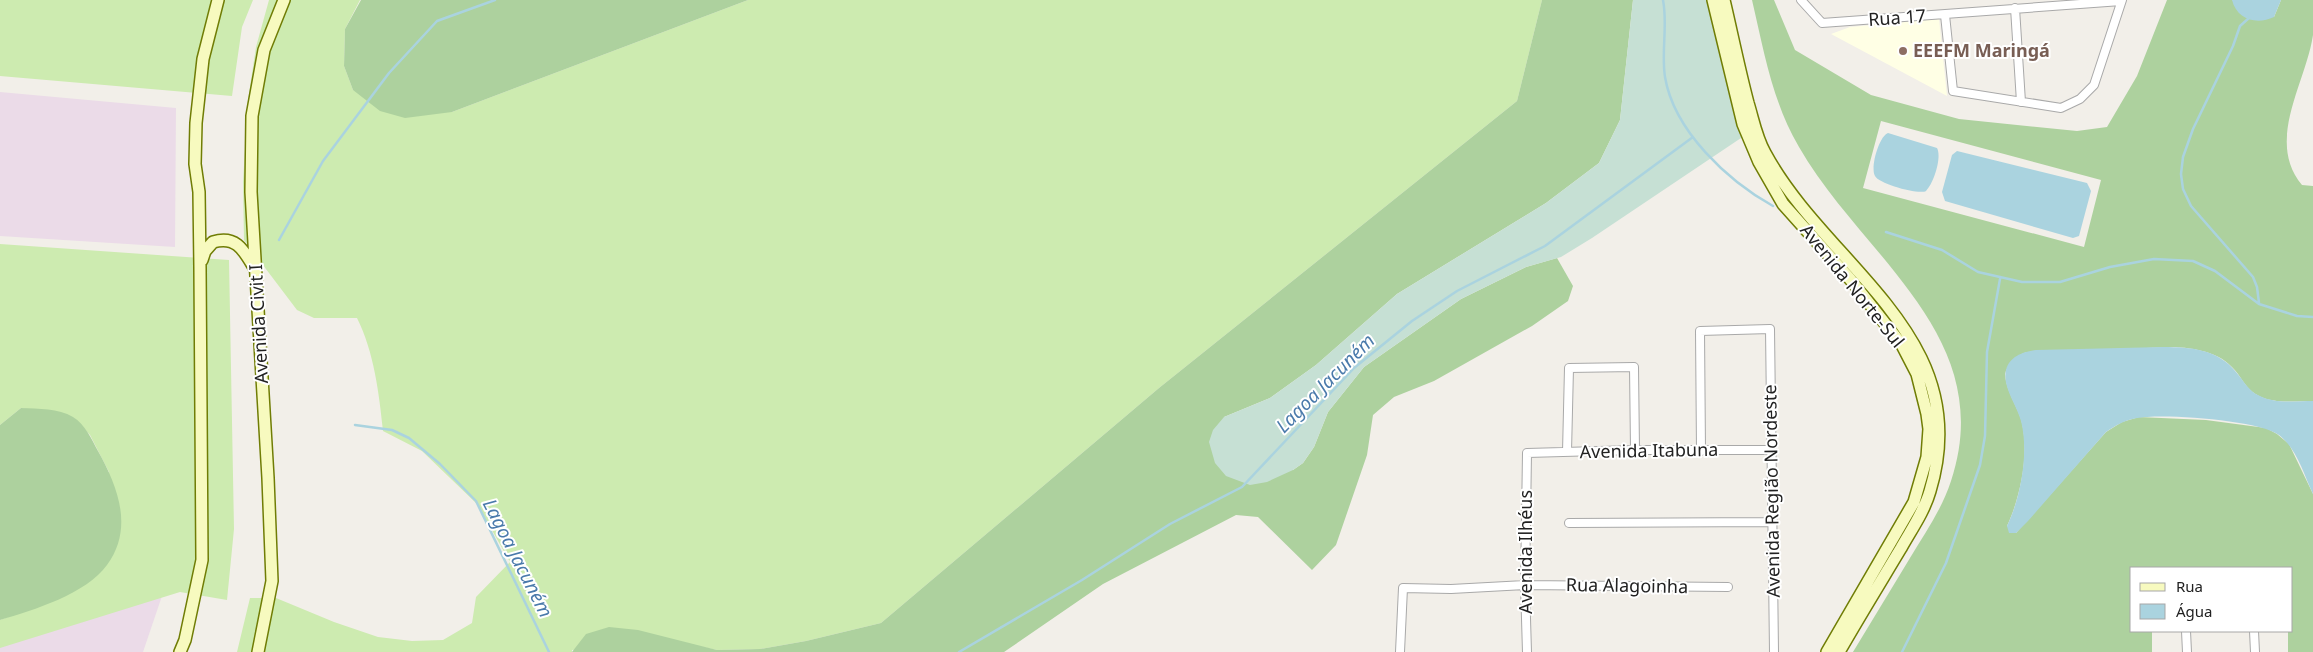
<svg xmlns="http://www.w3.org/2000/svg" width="2313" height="652" font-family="'Noto Sans',sans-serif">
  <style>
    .industrial { fill: #ebdbe8 }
    .education { fill: #ffffe5 }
    .grass { fill: #cdebb0 }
    .forest { fill: #add19e; fill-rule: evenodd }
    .wetland { fill: #c6e0d4 }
    .water { fill: #aad3df }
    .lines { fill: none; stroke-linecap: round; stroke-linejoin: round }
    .stream { stroke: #aad3df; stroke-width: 2.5 }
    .street-casing { stroke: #a9a9a9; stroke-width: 10 }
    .secondary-casing { stroke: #707d05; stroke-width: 14 }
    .street { stroke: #fff; stroke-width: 8 }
    .secondary { stroke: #f7fabf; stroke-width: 11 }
    .education-dot { fill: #8d6e63; stroke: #fff; stroke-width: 2 }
    .labels { text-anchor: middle; stroke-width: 4; stroke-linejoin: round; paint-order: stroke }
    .street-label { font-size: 18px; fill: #222; stroke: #fff }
    .education-label { font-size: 18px; font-weight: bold; fill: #785e54; stroke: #fff; text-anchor: start }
    .water-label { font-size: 19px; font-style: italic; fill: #4a7aab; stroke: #fff }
  </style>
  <rect width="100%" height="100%" fill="#f2efe9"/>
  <!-- industrial -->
  <path class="industrial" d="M0,92l176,16 -1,139 -175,-11z
    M163,593l-20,59h-143v-5z"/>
  <!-- education -->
  <path class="education" d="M1939,19l8,77 -116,-62 19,-7z"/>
  <!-- grass -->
  <path class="grass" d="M0,0h253l-11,27 -10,69 -232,-20z
    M269,0h91l-15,29 -1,37 9,24 99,22 296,-112h794l-25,101 -358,287 -278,235 -75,18 -46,8 -43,1 -38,-8 -107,8v2h-335l13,-54h26l58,24 44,15 34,4 31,-1 29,-17 4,-26 34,-35 -33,-58 -55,-53 -39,-20c-4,-38 -9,-79 -26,-113h-43l-17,-8 -53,-70 -1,-58 5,-82 8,-53z
    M0,244l229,16 5,269 -7,71 -47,-8 -180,56v-28l57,-21 52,-127 -19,-37 -16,-17 -53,-10 -21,17z"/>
  <!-- forest -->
  <path class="forest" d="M361,0h387l-296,112 -47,6 -25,-7 -27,-21 -9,-24 1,-37z
    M1542,0h91l-13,120 -21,43 -53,40 -149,91 -81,71 -46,33 -46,19 69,53 10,-7 11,-16 14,-35 36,-45 97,-68 65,-32 31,-9 16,28 -5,15 -36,25 -98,55 -40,16 -21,18 -6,40 -31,90 -24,25 -54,-53 -22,-2 -133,69 -99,68h-432l14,-18 23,-7 29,3 79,20 43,-1 46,-8 75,-18 278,-235 358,-287z
    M1752,0h22l21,50 76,45 88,24 118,12 30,-4 30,-51 30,-76h65l42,17 7,-17h32c0,11 0,24 0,35 -7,48 -48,106 -11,150l11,1v215c-17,0 -38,3 -54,-5 -10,-5 -15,-13 -21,-22 -15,-21 -38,-25 -62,-27l-149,5c-9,2 -20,13 -22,22 1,16 11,30 16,45 9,32 0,77 -14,107l9,7 90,-101 16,-10 17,-5 67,3 60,8 11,6 12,10 24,50v158h-25v-21h4v-63h-160v63h20v21h-299c19,-31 38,-63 57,-94 15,-25 32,-49 41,-77 48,-145 -90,-225 -152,-334 -27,-46 -35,-96 -47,-147zM1881,121l220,59 -17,67 -221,-59z
    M21,408c18,1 37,0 52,9 12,7 19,23 25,34 20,36 36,77 9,114 -21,29 -73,45 -107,55v-195z"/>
  <!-- wetland -->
  <path class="wetland" d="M1633,0h74l37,136 -152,102 -31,19 -35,10 -65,32 -97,68 -36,45 -14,35 -11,16 -10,7 -26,12 -17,3 -24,-9 -11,-13 -6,-21 4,-12 11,-13 46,-19 46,-33 81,-71 149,-91 53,-40 21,-43z"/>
  <!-- water -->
  <path class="water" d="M2232,0h49l-7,17c-17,8 -37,3 -42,-17z
    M1888,133l49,15c5,9 -3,35 -11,43 -7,4 -47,-7 -51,-15 -5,-8 4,-40 13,-43z
    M1957,151l130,32 4,8 -12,45 -6,2 -128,-37 -3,-9 10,-37z
    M2163,347c27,0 55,2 73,25 8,9 12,19 24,24 15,8 36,5 53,5v93c-9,-19 -16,-45 -34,-59 -19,-15 -117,-22 -142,-17 -12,2 -21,7 -31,14l-78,89 -12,12h-7l-2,-7c14,-29 22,-74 14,-105 -4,-16 -19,-34 -15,-51 4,-14 17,-18 30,-20z"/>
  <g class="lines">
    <!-- stream -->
    <path class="stream" d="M1663,0c5,25 -2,52 2,77 9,54 63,104 108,129
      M2249,18l-9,8 -7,20 -40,83 -10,28 -2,17 2,15 8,17 62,71 4,10 2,16
      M1886,232l56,18 36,22 44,10h38l50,-15 44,-8 39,2 22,10 44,33 38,12 16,1
      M279,240l44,-79 66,-88 48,-52 58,-21
      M355,425l37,5 17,8 31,26 36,37 73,151
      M959,652l123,-72 88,-56 72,-37 112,-119 58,-47 45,-30 88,-45 148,-109
      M1902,652l44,-89 34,-98 5,-29 2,-84 13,-73"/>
    <!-- street casing -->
    <g class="street-casing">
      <path id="street" d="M1801,0l21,23 299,-22
        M2015,8l6,94
        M1945,15l8,76 108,17 19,-9 14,-14 28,-85
        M1701,451l-1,-120 70,-2 4,323
        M1567,452l2,-84 65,-1 1,83
        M1569,523l204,-1
        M2186,631l1,21
        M2254,631l1,21
        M1400,652l3,-64 48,1 74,-4 203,2
        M1527,652l-2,-67 2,-132 108,-3h136"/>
    </g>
    <!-- secondary casing -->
    <g class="secondary-casing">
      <path id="secondary" d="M1713,0l30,124 16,38 24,42 67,75 52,66 15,29 10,40 2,15 -2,28 -13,45 -87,150
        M1724,0c8,34 15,69 24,103 5,16 8,34 17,50 62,115 212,183 165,338 -6,21 -19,39 -29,57 -21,35 -42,69 -62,104
        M202,260l3,-9 8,-9c24,-7 31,9 42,27
        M180,652l5,-12 17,-80 -2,-292 -1,-76 -4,-28 1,-41 7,-64 15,-59
        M258,652l14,-71 -4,-103 -17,-286 1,-76 12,-66 20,-50"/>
    </g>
    <!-- street -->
    <use href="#street" class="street"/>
    <!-- secondary -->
    <use href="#secondary" class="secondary"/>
  </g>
  <!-- markers -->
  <circle class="education-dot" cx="1903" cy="51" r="5"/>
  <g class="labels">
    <!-- street labels -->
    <g class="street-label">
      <text transform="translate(1897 18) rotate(-4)" y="6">Rua 17</text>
      <text transform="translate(1852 286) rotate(51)" y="6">Avenida Norte-Sul</text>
      <text transform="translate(259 324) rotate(-93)" y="6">Avenida Civit I</text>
      <text transform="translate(1649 451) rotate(-1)" y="6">Avenida Itabuna</text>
      <text transform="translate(1772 491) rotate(-91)" y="6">Avenida Região Nordeste</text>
      <text transform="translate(1526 552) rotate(-90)" y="6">Avenida Ilhéus</text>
      <text transform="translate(1627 586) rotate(1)" y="6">Rua Alagoinha</text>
    </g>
    <!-- education labels -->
    <g class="education-label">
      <text x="1913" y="57">EEEFM Maringá</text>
    </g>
    <!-- water labels -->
    <g class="water-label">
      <text transform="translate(1325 383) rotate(-45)" y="7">Lagoa Jacuném</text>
      <text transform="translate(518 558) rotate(63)" y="7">Lagoa Jacuném</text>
    </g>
  </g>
  <!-- legend -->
  <rect x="2130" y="567" width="162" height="65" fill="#ffffff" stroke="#a7a7a7"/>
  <rect x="2140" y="583" width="25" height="8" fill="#f7fabf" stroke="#a7a7a7"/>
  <text x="2176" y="592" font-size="15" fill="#222222">Rua</text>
  <rect x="2140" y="604" width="25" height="15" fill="#aad3df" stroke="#a7a7a7"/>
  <text x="2176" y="617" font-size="15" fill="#222222">Água</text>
</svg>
